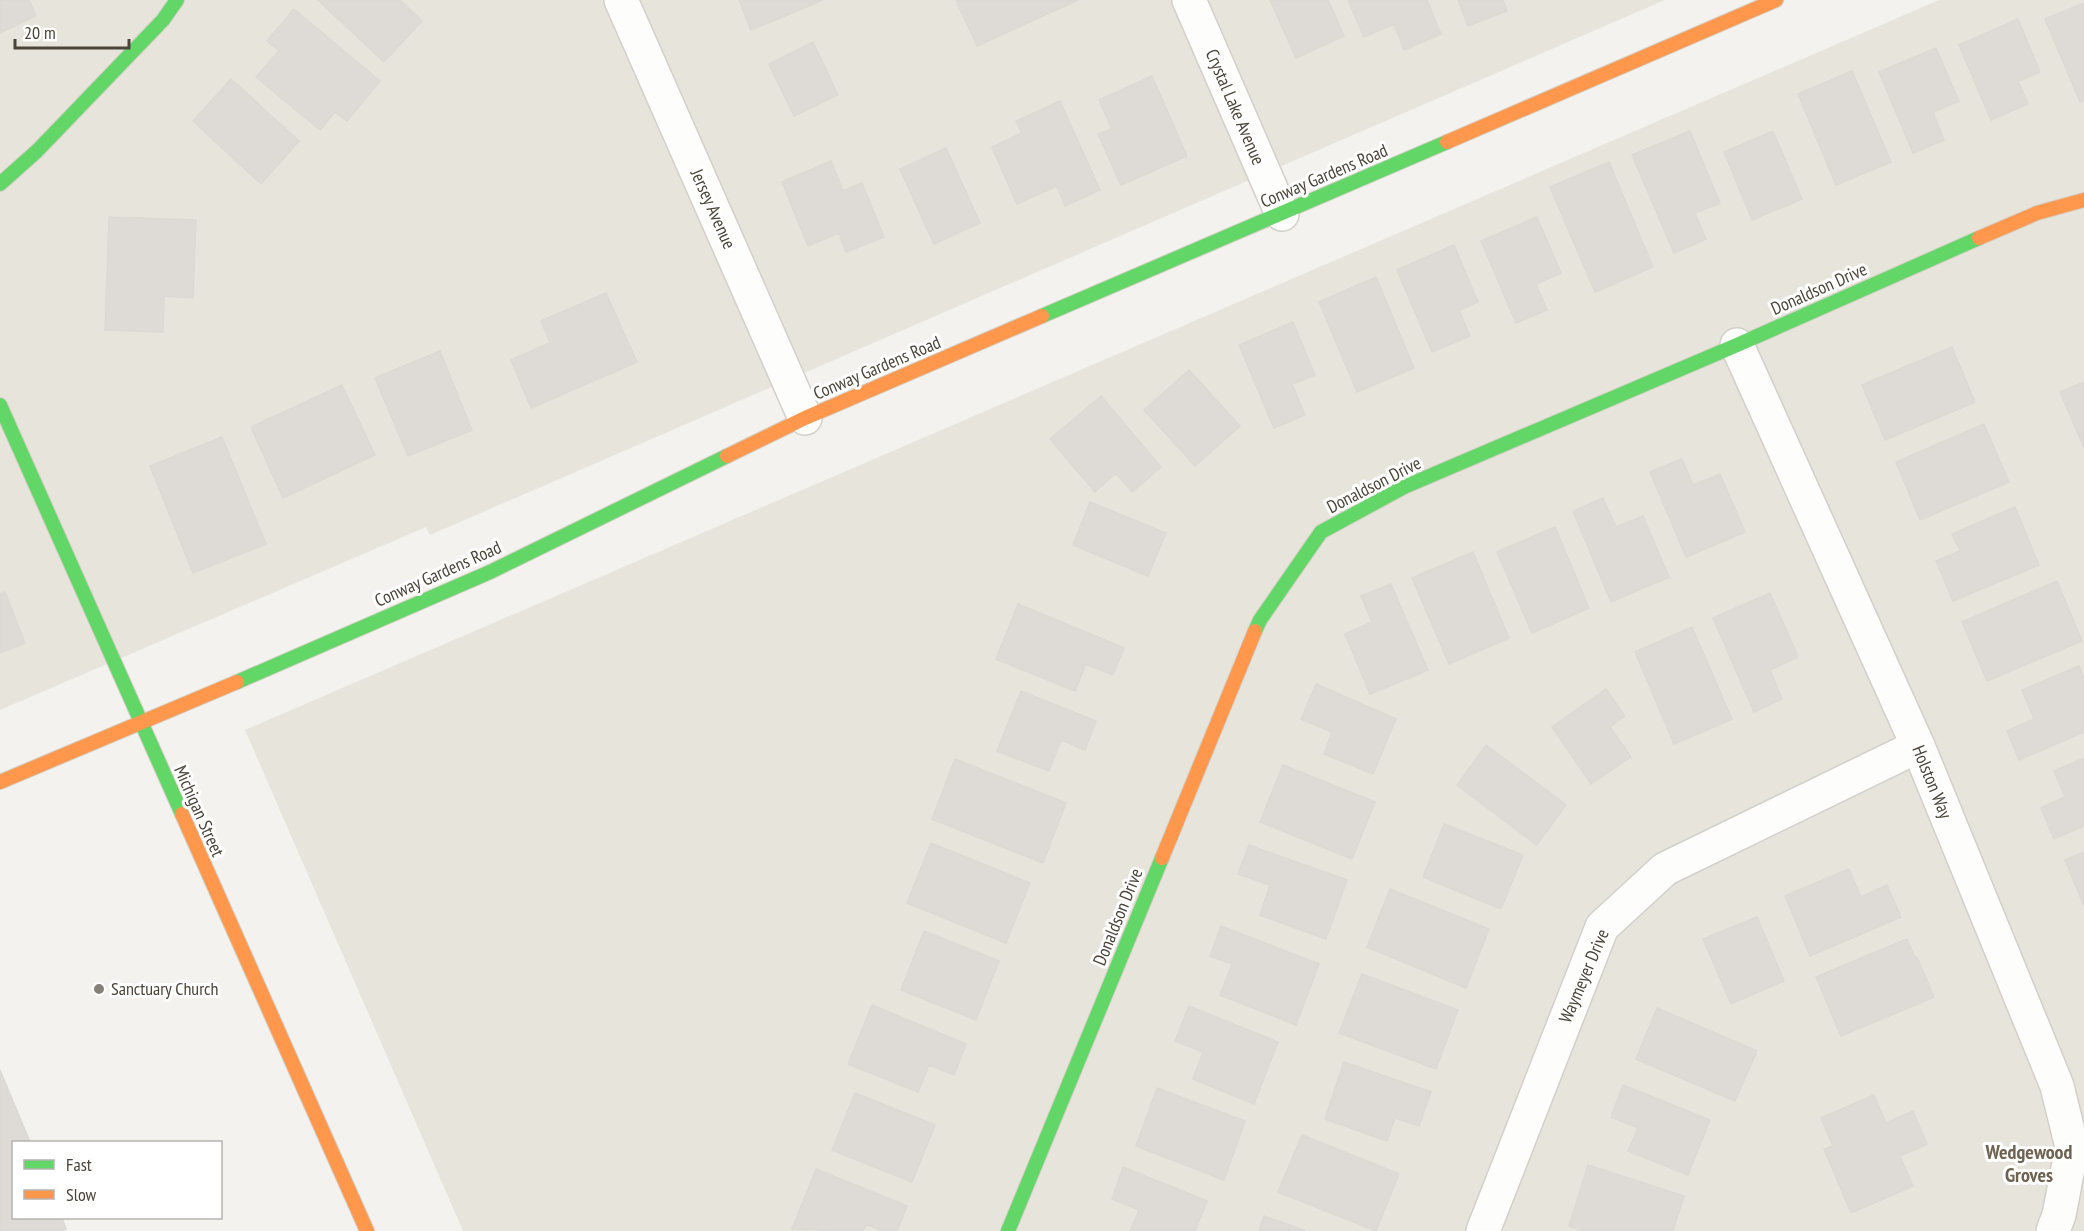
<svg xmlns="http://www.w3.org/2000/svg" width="2084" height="1231" font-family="'PT Sans Narrow',sans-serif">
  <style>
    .residential { fill: #e7e4dc }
    .building { fill: #dedbd6; stroke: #dcd9d4; stroke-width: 1.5 }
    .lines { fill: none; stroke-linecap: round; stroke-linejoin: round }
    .street-casing { stroke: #d2d0cb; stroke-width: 36 }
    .fast-casing { stroke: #d3cfc5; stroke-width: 16 }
    .slow-casing { stroke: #d3cfc5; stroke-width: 16 }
    .street { stroke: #fdfdfc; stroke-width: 33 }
    .fast { stroke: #63d668; stroke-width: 14 }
    .slow { stroke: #ff974d; stroke-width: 14 }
    .poi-dot { fill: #868178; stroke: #fff; stroke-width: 2 }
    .labels { text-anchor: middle; stroke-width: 6; stroke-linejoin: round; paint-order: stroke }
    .street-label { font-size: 18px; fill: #4b4439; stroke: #fff }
    .poi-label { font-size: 18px; fill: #4b4439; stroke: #fff; text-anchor: start }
    .neighbourhood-label { font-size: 20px; font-weight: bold; fill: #6e6250; stroke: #fff }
  </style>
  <rect width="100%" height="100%" fill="#f4f2ee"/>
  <!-- residential -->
  <path class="residential" d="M0,0h1665l-1235,535 -4,-8 -426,183z
    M1939,0h145v1231h-1621l-218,-501z"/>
  <!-- building -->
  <path class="building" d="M0,0h29l7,16 -36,17z
    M318,0h82l22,21 -38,41z
    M739,0h84l-72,30z
    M956,0h122l-101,46z
    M1270,0h58l16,36 -48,22z
    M1348,0h79l14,34 -37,16 -10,-26 -30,13z
    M1458,0h45l4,11 -39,15z
    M2084,3v97l-4,2 -35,-83z
    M294,9l86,72 -33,40 -12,-9 -15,18 -64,-53 23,-26 -12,-10z
    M2018,19l22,53 -22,9 10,23 -37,16 -32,-75z
    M813,42l25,53 -44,21 -25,-52z
    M1936,48l23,53 -26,11 11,28 -31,13 -34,-81z
    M1852,71l39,91 -55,23 -38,-91z
    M1152,76l35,80 -66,29 -23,-51 14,-5 -13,-29z
    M231,79l68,62 -38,43 -68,-63z
    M1060,101l40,89 -35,16 -8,-20 -40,18 -25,-57 30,-14 -6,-12z
    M1690,131l30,72 -25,10 11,26 -32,14 -42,-98z
    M1773,131l29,68 -50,21 -28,-68z
    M946,148l34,75 -46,21 -34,-75z
    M831,161l12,30 19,-8 22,54 -38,15 -7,-19 -31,13 -26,-64z
    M1609,162l44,105 -58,25 -45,-105z
    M109,217l87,3 -3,78 -29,-2 -1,36 -58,-2z
    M1537,217l24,56 -25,11 11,26 -31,13 -35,-82z
    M1454,245l24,57 -19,8 11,26 -38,16 -35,-82z
    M1376,277l38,91 -57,24 -38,-90z
    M606,293l31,69 -106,46 -20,-48 39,-17 -9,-22z
    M1293,322l22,53 -23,9 13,31 -31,13 -35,-83z
    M1952,347l23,55 -90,38 -23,-55z
    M440,351l32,79 -64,26 -33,-78z
    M1189,370l51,56 -45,40 -51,-56z
    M2084,382v66l-24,-56z
    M342,385l33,70 -92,43 -32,-71z
    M1101,396l60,71 -29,25 -16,-19 -21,19 -45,-53z
    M1984,424l25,58 -89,38 -24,-58z
    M222,437l44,107 -73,29 -43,-107z
    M1682,459l11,26 27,-11 25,58 -59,25 -36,-85z
    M1603,498l13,29 27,-11 26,61 -58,25 -38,-91z
    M1090,502l76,31 -18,43 -75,-31z
    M2015,507l24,58 -86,36 -17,-40 24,-10 -8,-17z
    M1555,527l34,81 -57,25 -35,-81z
    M1473,552l36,86 -60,26 -37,-86z
    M2057,581l25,60 -95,40 -25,-59z
    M1391,584l37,86 -58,24 -25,-60 27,-12 -11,-26z
    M5,592l20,51 -25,10v-59z
    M1770,593l28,64 -28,13 12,29 -28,13 -41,-94z
    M1018,604l106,44 -11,27 -27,-11 -11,27 -79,-32z
    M1692,627l40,92 -58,25 -39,-92z
    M2079,666l5,11v55l-65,28 -12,-29 27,-12 -12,-29z
    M1316,684l80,35 -23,55 -49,-20 8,-22 -31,-13z
    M1606,689l19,27 -15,11 21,30 -40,27 -39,-57z
    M1021,691l75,30 -11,29 -24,-10 -12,31 -52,-20z
    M1486,745l80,60 -29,40 -80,-60z
    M2084,758v68l-30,13 -13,-31 24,-11 -11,-26z
    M955,759l111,44 -23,60 -111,-44z
    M1283,765l92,37 -23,57 -92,-37z
    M1444,824l79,31 -22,54 -78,-32z
    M931,843l99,40 -24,60 -99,-40z
    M1249,845l98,35 -21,59 -66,-24 10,-30 -32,-11z
    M2084,852v54l-19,-46z
    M1849,869l12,28 26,-12 14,32 -91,39 -25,-60z
    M1390,889l99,40 -23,59 -99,-41z
    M1757,917l27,64 -53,23 -28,-65z
    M1221,926l98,38 -23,61 -76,-30 12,-31 -22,-8z
    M924,931l75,30 -23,59 -75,-30z
    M1907,939l8,19 2,-1 17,40 -93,39 -25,-59z
    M1362,974l96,36 -22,59 -97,-36z
    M872,1005l94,39 -12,31 -25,-10 -11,27 -70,-28z
    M1189,1006l89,36 -24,62 -61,-25 10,-27 -28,-11z
    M1657,1008l100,43 -22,50 -99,-42z
    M1344,1062l87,30 -12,34 -24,-8 -8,23 -62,-22z
    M0,1070l30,72h-16v76h48l4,11 -5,2h-61z
    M1623,1085l87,35 -22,55 -60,-24 10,-23 -27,-11z
    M1157,1088l88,33 -21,59 -88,-34z
    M855,1093l80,32 -23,57 -80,-32z
    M1874,1095l12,28 27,-12 14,33 -27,12 13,30 -62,27 -27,-64 9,-3 -12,-28z
    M1302,1135l97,39 -23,57 -98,-39z
    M1588,1165l96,31 -11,35h-89l-15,-5z
    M1123,1167l84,34 -12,30h-65l9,-21 -27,-11z
    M816,1169l91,37 -10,25h-15l-16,-7 -3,7 -71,-2z
    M1264,1216l42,15h-47z"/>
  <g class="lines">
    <!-- street casing -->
    <g class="street-casing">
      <path id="street" d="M621,0l184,418
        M1189,0l93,214
        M1737,345l181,401 139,340 15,61 -13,68 -6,16
        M1483,1231l119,-304 63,-58 253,-123"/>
    </g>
    <!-- fast casing -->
    <g class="fast-casing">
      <path id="fast" d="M0,184l37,-33 126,-131 14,-20
        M1042,316l405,-174
        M0,405l182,409
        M1255,631l5,-11 61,-88 83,-45 333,-142 242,-107
        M237,682l253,-110 237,-116
        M1008,1231l154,-373"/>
    </g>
    <!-- slow casing -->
    <g class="slow-casing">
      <path id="slow" d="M1447,142l329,-142
        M1979,238l58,-25 47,-13
        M727,456l78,-38 237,-102
        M0,782l237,-100
        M182,814l185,417
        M1162,858l93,-227"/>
    </g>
    <!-- street -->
    <use href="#street" class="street"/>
    <!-- fast -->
    <use href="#fast" class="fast"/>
    <!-- slow -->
    <use href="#slow" class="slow"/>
  </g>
  <!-- markers -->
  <circle class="poi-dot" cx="99" cy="989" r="6"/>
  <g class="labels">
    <!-- street labels -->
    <g class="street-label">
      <text transform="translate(1235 107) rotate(67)" y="6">Crystal Lake Avenue</text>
      <text transform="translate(1324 176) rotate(-23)" y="6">Conway Gardens Road</text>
      <text transform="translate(713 209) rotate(66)" y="6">Jersey Avenue</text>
      <text transform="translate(1819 289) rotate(-24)" y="6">Donaldson Drive</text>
      <text transform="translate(877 368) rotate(-23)" y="6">Conway Gardens Road</text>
      <text transform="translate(1374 485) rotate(-27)" y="6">Donaldson Drive</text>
      <text transform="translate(438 574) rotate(-24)" y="6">Conway Gardens Road</text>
      <text transform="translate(1932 782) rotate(68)" y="6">Holston Way</text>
      <text transform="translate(199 811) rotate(66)" y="6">Michigan Street</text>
      <text transform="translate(1118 917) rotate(-68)" y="6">Donaldson Drive</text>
      <text transform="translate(1584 976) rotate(-67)" y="6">Waymeyer Drive</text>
    </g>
    <!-- poi labels -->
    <g class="poi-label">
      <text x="111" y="995">Sanctuary Church</text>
    </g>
    <!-- neighbourhood labels -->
    <g class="neighbourhood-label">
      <text x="2029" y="1159">Wedgewood<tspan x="2029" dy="23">Groves</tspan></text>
    </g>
  </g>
  <!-- legend -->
  <rect x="12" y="1141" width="210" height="78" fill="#ffffff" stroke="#b7b4b0" stroke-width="1.5"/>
  <rect x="24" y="1160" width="30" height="9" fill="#63d668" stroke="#b7b4b0" stroke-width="1.5"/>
  <text x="66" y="1171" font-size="18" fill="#4b4439">Fast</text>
  <rect x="24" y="1190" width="30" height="9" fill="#ff974d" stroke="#b7b4b0" stroke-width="1.5"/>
  <text x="66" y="1201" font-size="18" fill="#4b4439">Slow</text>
  <!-- scale -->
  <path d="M15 39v9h114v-9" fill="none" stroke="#4b4439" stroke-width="3"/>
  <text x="24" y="39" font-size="18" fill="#4b4439" stroke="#ffffff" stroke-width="4.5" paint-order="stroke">20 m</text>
</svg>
